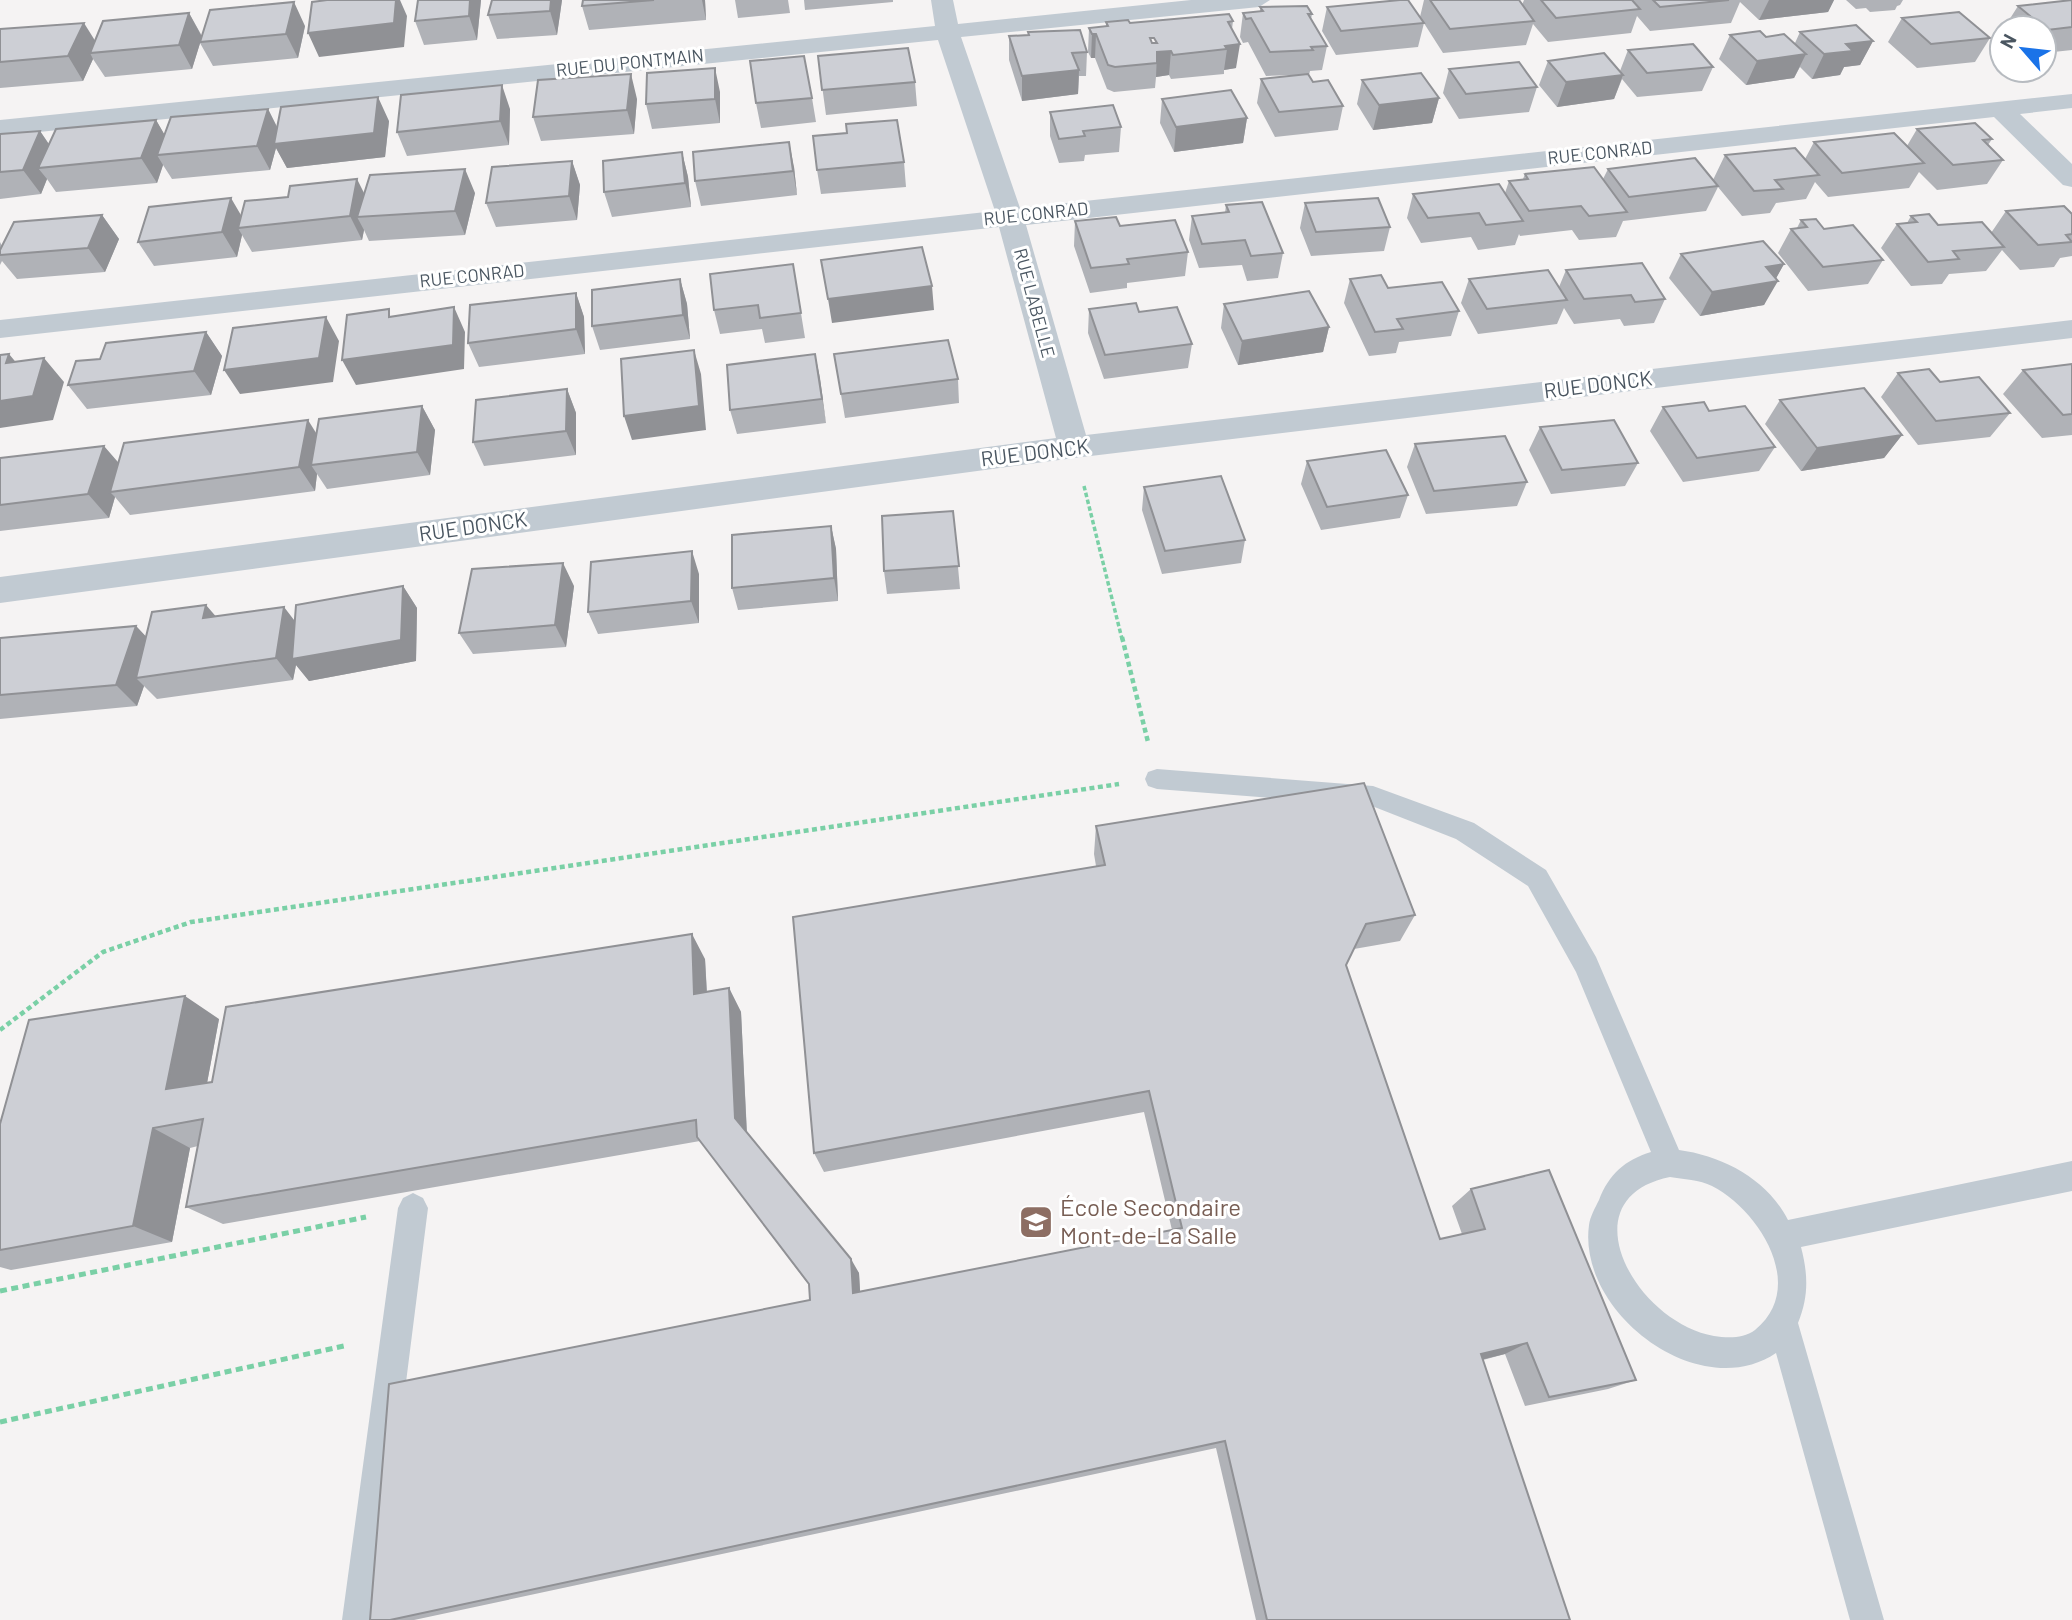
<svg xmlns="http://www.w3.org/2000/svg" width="2072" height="1620" font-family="Barlow,sans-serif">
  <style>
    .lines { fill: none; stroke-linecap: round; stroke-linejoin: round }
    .path-far2 { stroke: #7ad0a6; stroke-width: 3.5; stroke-dasharray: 4.5 2.5; stroke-linecap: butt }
    .path-far1 { stroke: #7ad0a6; stroke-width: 4.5; stroke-dasharray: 5 3.5; stroke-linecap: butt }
    .path { stroke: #7ad0a6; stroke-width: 5; stroke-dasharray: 7 4.5; stroke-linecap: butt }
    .lane { fill: #c1cad2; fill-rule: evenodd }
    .street { fill: #c1cad2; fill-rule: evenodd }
    .wall { fill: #b0b2b7; fill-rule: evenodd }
    .shaded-wall { fill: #909195 }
    .building { fill: #cdcfd5; stroke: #909195; stroke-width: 2; fill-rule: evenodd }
    .labels { text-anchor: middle; stroke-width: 6; stroke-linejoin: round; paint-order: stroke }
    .far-street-label { font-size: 18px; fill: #4a5661; stroke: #fff }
    .street-label { font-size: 21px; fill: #4a5661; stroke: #fff }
    .near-education-label { font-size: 24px; fill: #785e54; stroke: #fff; text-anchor: start }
  </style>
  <rect width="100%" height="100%" fill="#f5f3f3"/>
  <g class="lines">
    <!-- path-far2 -->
    <path class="path-far2" d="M1084,486l38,153"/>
    <!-- path-far1 -->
    <path class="path-far1" d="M1122,637l26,105
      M0,1030l103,-78 88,-30 928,-138"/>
    <!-- path -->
    <path class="path" d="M0,1291l366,-74
      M0,1422l348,-77"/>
    <!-- lane -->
    <path class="lane" d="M1157,769l216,17 101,37 72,47 50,87 83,193c44,6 88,29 109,70l284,-59v30l-271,56c7,27 8,49 -3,76l86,297h-34l-74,-267c-77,52 -199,-41 -187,-128 1,-8 6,-17 10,-25 10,-26 26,-40 52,-48l-75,-180 -48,-86 -72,-47 -84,-33 -215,-17 -9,-3 -3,-7 3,-7zM1670,1177c13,2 30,3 42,9 47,24 96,101 43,144 -12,9 -28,8 -41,6 -79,-14 -148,-138 -44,-159z
      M413,1193l10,5 5,10 -52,412h-34l56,-412 5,-10z"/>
    <!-- street -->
    <path class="street" d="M931,0h22l5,24 233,-24h79l-11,7 -298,30 59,171 1052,-114v14l-52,6 52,50v23l-9,-2 -69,-68 -968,108 60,210 986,-115v18l-998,120 -1074,145v-26l1056,-139 -57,-211 -999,111v-18l995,-109 -57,-171 -938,96v-16l935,-94z"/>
  </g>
  <!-- wall -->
  <path class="wall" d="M481,0l-4,40 -53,5 -9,-24z
    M562,0l-5,35 -60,4 -9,-24z
    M583,0h122l1,20 -117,10 -7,-24z
    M735,0h53l2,13 -52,5z
    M804,0h89v2l-88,8z
    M1424,0h95l3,5 2,-5h310l-6,12 -69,8 -19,-18 -9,21 -81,8 -13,-15 -6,17 -83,9 -15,-18 -7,21 -83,8 -23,-36z
    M1846,0h57l-3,5 -3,1 -2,4 -25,2 -4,-4 -10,1z
    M2072,0v50l-28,3v-25h-40l14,-22z
    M1260,7l52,7 -1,5 16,27 -5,24 -12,1 -1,4 4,7 30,24 -5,24 -63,7 -18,-34 4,-24 34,-4 -29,1 -18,-34 -5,1 -3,-6 3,-24 17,-2z
    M1327,7l97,16 -6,24 -82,8 -14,-24z
    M189,13l13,23 103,-10 -7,32 -85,8 -13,-23 -8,26 -87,8 -12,-18 -10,22 -83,7v-59l95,11z
    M1902,18l88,20 -15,24 -58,6 -29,-26z
    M1233,21l-1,8 4,39 -12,2v4l-53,5 -2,-4 -13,2 -1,11 -41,4 -7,-3 -12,-31h-4l-3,-6 1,-24 17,-1v-5l24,1zM1150,38h4l3,5h-5z
    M1028,32l59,20 -1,24h-7l-1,18 -56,7 -13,-41v-24l19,-1z
    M1800,32l73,9 -13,24 -16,2 -4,8 -28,4 -12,-12 -6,11 -48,7 -27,-26 11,-24 65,8z
    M1628,50l85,17 -11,24 -65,6 -15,-18 -8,20 -57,8 -18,-22 9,-24 72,10z
    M818,56l97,26 2,24 -91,9z
    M1449,69l88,18 -8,25 -70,7 -16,-26z
    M1362,80l77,18 -7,25 -59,7 -16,-26z
    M720,92v31l-68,6 -6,-25z
    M812,98l4,24 -55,6 -5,-25z
    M637,99l-3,35 -93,7 -8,-24z
    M1162,99l85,19 -4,25 -69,9 -14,-29z
    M268,109l9,18 112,-6 -4,36 -98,11 -11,-20 -6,22 -98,9 -9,-14 -6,18 -101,9 -9,-13 -6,15 -41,5v-65l40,-3 9,13 107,-24 8,14z
    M510,109l-1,36 -102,11 -10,-24z
    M1050,112l71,15 -2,25 -34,3 -1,6 -25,2 -9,-27z
    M1917,129l75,10 -4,6 15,15 -16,24 -50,6 -18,-18 -10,16 -81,9 -13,-15 -9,17 -30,4 -6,10 -28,3 -24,-29 -12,24 -83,10 -7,16 -37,3 -7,-10 -52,6 -1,-2 -4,11 -37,5 -7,-13 -50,6 -14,-25 6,-24 92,-1 4,-12 14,-2 2,-5 78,5 5,-10 105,11 12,-25 80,4 9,-17 93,4z
    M847,133l57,29 2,25 -85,7 -4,-24z
    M682,152l6,25 3,30 -79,10 -8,-25z
    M572,161l8,24 -3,35 -81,7 -10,-24z
    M794,167l3,28 -96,11 -6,-25z
    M475,193l-10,42 -96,6 -5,-11 -2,10 -110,12 -10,-17 -5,22 -83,9 -16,-24 103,-27 123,-21z
    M1305,203l85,24 -6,24 -73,5 -11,-28z
    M1226,205l57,48 -5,25 -31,3 -5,-16 -43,3 -10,-28 3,-24 33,-3z
    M2006,211l66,3v42l-12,2 -6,9 -34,3 -18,-20 -16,21 -37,3 -7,10 -31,2 -30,-38 16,-24 10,-1 4,-7 27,9 53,8z
    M102,215l17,24 -14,33 -88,7 -15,-18 -2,4v-23l2,4z
    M1801,220l23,9 59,31 -15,24 -60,7 -30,-38 13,-24 6,-1z
    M1075,221l45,5 68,26 -3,24 -58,7v5l-37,5 -16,-47z
    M1681,254l103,10 -8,14 -12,27 -64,11 -31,-38z
    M793,264l12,74 -40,5 -3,-14 -42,5 -6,-24z
    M1566,270l99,29 -11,24 -30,3 -4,-7 -46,5 -10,-16 -7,16 -79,10 -17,-31 8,-24 90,8z
    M680,279l7,25 3,35 -90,11 -8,-24z
    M1350,279l38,9 71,23 -8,25 -52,6 -3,11 -27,3 -25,-53z
    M576,293l8,24 1,37 -106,13 -11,-24z
    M1224,304l105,23 -6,25 -85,13 -17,-37z
    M1089,309l50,3 53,32 -4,24 -84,11 -16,-46z
    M206,332l16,24 -11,39 -124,14 -19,-24 32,-26z
    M815,354l11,69 -89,11 -7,-24z
    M834,354l124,25 1,24 -114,15z
    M2072,364v71l-30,3 -39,-44 20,-24z
    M1898,373l42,9 70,31 -20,24 -72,8 -37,-48z
    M567,389l9,24v42l-92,11 -11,-24z
    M1780,400l122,35 -18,23 -83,13 -36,-47z
    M422,406l13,24 -5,45 -103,14 -10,-15 -2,17 -185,24 -15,-18 -6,21 -109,13v-73l119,5 198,-29z
    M1663,407l46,4 66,36 -16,24 -76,11 -33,-51z
    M1540,427l98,36 -13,23 -74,8 -22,-44z
    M1415,444l112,38 -10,24 -91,8 -19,-47z
    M1307,461l101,34 -8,23 -79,12 -20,-46z
    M1144,487l101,53 -4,23 -79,11 -20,-64z
    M953,511l7,78 -73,5 -3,-23z
    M831,526l5,23 2,52 -100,9 -6,-22z
    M699,574v49l-101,11 -10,-22z
    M403,586l14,22 -1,53 -107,20 -13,-16 -3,15 -136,19 -13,-13 -7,20 -137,13v-81l136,-12 10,11 70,-21 79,5z
    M574,586l-8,61 -93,7 -14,-21z
    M1096,826l319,89 -15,26 -46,8 -8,16 94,274 22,-5 -10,-28 19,-17 165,191 -28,9 -83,17 -20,-52 -22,6 87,260h-314l-40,-172 -802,172h-44l440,-320 -1,-15 -109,-144 -477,83 -37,-17 12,-61 -8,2 -18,94 -161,28 -11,-3v-143l219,-105 -12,64 498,-124 2,33 22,-4 12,24 6,121 112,140 1,19 312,-62 -28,-118 -320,60 -10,-19 282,-287 -2,-12z"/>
  <!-- shaded-wall -->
  <path class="shaded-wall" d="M396,0h4l7,16 -3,31 -85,10 -11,-24z
    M470,0h11l-4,40 -8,-24z
    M551,0h11l-5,35 -7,-24z
    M702,0h3l1,20z
    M1769,0h65l-6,12 -69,8z
    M294,2l11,24 -7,32 -12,-24z
    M189,13l13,24 -10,32 -13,-24z
    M84,23l15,24 -9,6 3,6 -10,22 -15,-25z
    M1092,34h4l-1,24h-4z
    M1873,41l-13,24 -16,2 -4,8 -28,4 12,-25 22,-10z
    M1240,44l-4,24 -12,2 3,-21 -2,-3z
    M1171,51l-2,24 -13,2 1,-25z
    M1806,54l-12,24 -48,7 11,-24z
    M715,68l5,24v31l-5,-24z
    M1079,70l-1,24 -56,7v-25z
    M631,74l6,25 -3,35 -7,-24z
    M1623,75l-9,24 -57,8 9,-25z
    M502,85l8,24 -1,36 -9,-24z
    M378,97l11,24 -4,36 -98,11 -11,-20 -6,22 -13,-24 11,-37 12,24z
    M1439,98l-7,25 -59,7 6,-25z
    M1247,118l-4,25 -69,9 2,-25z
    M156,120l14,24 -13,11 6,10 -6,18 -16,-25z
    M40,131l16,24 -18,13 9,11 -6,15 -18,-24z
    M789,142l5,25 3,28 -4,-24z
    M682,152l6,25 3,30 -6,-24z
    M572,161l8,24 -3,35 -8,-24z
    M465,169l10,24 -10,42 -10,-24z
    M357,179l12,24 -12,14 7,13 -2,10 -12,-24z
    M231,198l14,24 -7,6 4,7 -5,22 -15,-25z
    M102,215l17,24 -14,33 -17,-24z
    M1784,264l-10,18 4,-1 -14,24 -64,11 12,-24 54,-25z
    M680,279l7,25 3,35 -7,-24z
    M932,286l2,24 -102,13 -4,-24z
    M576,293l8,24 1,37 -9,-25z
    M454,307l11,25 -1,37 -108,16 -14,-25z
    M326,317l13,24 -6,41 -93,12 -16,-24z
    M1329,327l-6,25 -85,13 4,-24z
    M206,332l16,24 -11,39 -17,-24z
    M694,350l7,24 5,56 -74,10 -8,-24z
    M9,354l20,24 -23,-15z
    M815,354l5,24 6,45 -4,-24z
    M44,358l20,24 -11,38 -53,8v-27z
    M567,389l9,24v42l-10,-24z
    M422,406l13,24 -5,45 -13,-23z
    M308,420l15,24 -12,21 6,9 -2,17 -16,-24z
    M1902,435l-18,23 -83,13 16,-23z
    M104,446l20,23 -14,23 5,5 -6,21 -21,-24z
    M831,526l5,23 2,52 -4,-23z
    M692,551l7,23v49l-8,-22z
    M563,563l11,23 -8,61 -11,-22z
    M403,586l14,22 -1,53 -107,20 -13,-16 -3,15 -17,-22 8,-51 17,22z
    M206,605l19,22 -22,-9z
    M136,626l21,22 -21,30 8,8 -7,20 -21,-21z
    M692,934l13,25 3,58 -14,-23z
    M729,988l12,24 6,125 -12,-19z
    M185,996l34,23 -17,91 -36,-21z
    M153,1128l37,20 -18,94 -39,-16z
    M851,1259l8,14 2,34 -8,-14z
    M1527,1343l-22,11 -45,11 21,-11z"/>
  <!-- building -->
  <path class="building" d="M327,0h69l-2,23 -86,10 4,-31z
    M418,0h52l-1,16 -54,5z
    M492,0h59l-1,11 -62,4z
    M583,0h71l-72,6z
    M1400,0h8l16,23 -83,8 -14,-24z
    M1430,0h89l15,21 -84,8z
    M1541,0h91l8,9 -84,9z
    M1653,0h76l-69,7z
    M2072,0v27l-25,3 -29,-24z
    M294,2l-8,32 -86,8 10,-32z
    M1307,6l5,8h-4l19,32 -16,1 2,3 -43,2 -19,-34 -5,1 -3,-6 20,-2 -3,-4z
    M1959,12l31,26 -59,6 -29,-26z
    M189,13l-10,32 -89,8 13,-32z
    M1229,14l4,7 -5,1 12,22 -15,2 2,3 -54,6 -2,-4 -14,1v11l-42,4 -7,-2 -12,-31h-4l-3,-6 19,-2 -2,-4 22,-2 2,3zM1150,38h4l3,5h-5z
    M84,23l-16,33 -68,6v-33z
    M1856,25l17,16 -27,3 7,7 -29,3 -24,-22z
    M1080,30l7,22 -15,1 7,17 -57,6 -13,-40 20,-1 -1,-3z
    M1760,31l6,6 18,-3 22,20 -49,7 -27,-26z
    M1693,44l20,23 -66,6 -19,-23z
    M908,48l7,34 -93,8 -4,-34z
    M1604,53l19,22 -57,7 -18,-21z
    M804,56l8,42 -56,5 -6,-42z
    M1519,62l18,25 -71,7 -17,-25z
    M715,68v31l-69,5 1,-31z
    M1421,73l18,25 -60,7 -17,-25z
    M631,74l-4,36 -94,7 5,-37z
    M1308,74l5,8 15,-2 15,26 -64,6 -18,-33z
    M502,85l-2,36 -103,11 4,-37z
    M1231,90l16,28 -71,9 -14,-28z
    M378,97l-4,36 -100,11 7,-37z
    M1113,105l8,22 -38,4 2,5 -26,3 -9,-27z
    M268,109l-11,37 -100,9 14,-38z
    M156,120l-15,38 -103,10 18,-39z
    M897,120l7,42 -87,8 -4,-34 34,-3 -1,-9z
    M1975,123l17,16 -9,1 20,20 -50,5 -36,-36z
    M40,131l-17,39 -23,2v-38z
    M1894,133l30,30 -82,10 -28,-31z
    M789,142l4,29 -98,10 -2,-29z
    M1795,148l24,27 -44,5 8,9 -29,2 -29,-36z
    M682,152l3,31 -81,9 -1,-31z
    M1695,158l23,28 -89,11 -21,-28z
    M572,161l-3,35 -83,7 6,-36z
    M1594,167l33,45 -38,4 -8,-10 -52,5 -20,-30 19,-2 -3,-5z
    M465,169l-10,42 -98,6 13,-42z
    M357,179l-7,37 -112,12 7,-27 43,-4 2,-11z
    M1499,184l24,37 -37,4 -7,-12 -51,5 -15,-24z
    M231,198l-9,34 -84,10 11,-35z
    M1378,198l12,29 -74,5 -11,-29z
    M1262,202l21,51 -32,3 -6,-16 -43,4 -10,-28 37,-4 -3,-7z
    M2064,206l8,8v20l-6,1 6,7 -34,3 -32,-34z
    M1929,214l9,11 44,-3 22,25 -51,4 6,8 -31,3 -31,-38 20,-2 -6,-6z
    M102,215l-14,33 -88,7v-5l14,-28z
    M1116,217l4,9 55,-6 13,32 -61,7 2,5 -38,4 -16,-47z
    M1816,219l8,10 29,-4 30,35 -60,7 -32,-38 16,-2 -6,-7z
    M1763,241l21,23 -18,3 12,14 -66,11 -31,-38z
    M922,247l10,39 -104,13 -7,-39z
    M1642,263l23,36 -30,3 -4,-7 -47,4 -18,-29z
    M793,264l8,49 -41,5 -2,-13 -44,5 -4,-36z
    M1548,270l19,30 -80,9 -18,-30z
    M1381,275l7,13 54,-6 17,29 -62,8 6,10 -28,3 -25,-53z
    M680,279l3,36 -91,11v-36z
    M1309,291l20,36 -87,14 -18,-37z
    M576,293v36l-108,14 2,-38z
    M1136,303l3,9 38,-5 15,37 -87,11 -16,-46z
    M454,307l-1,38 -111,15 5,-45 42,-6v8z
    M326,317l-7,41 -95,12 9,-42z
    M206,332l-12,39 -126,14 8,-24 24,-2 6,-16z
    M948,340l10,39 -117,15 -7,-40z
    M694,350l5,56 -75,10 -3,-57z
    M9,354l-3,9 38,-5 -11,38 -33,5v-46z
    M815,354l7,45 -92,11 -3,-45z
    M2072,364v50l-9,1 -40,-45z
    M1929,369l11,13 39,-5 31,36 -74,8 -38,-48z
    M1864,388l38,47 -85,13 -37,-48z
    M567,389l-1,42 -93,11 3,-42z
    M1704,402l5,9 36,-5 30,41 -78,11 -34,-51z
    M422,406l-5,46 -106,13 8,-46z
    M308,420l-9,47 -189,25 14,-49z
    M1614,420l24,43 -76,7 -22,-43z
    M1505,436l22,46 -93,9 -19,-47z
    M104,446l-16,48 -88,11v-47z
    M1386,450l22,45 -81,12 -20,-46z
    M1221,476l24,64 -80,11 -21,-64z
    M953,511l6,55 -75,5 -2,-55z
    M831,526l3,52 -102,10v-53z
    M692,551l-1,50 -103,11 3,-50z
    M563,563l-8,62 -96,8 13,-64z
    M403,586l-2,54 -109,19 4,-54z
    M206,605l-3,13 81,-11 -8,51 -140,20 16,-66z
    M136,626l-20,59 -116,10v-57z
    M1364,783l51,132 -49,9 -20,41 94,274 45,-10 -14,-40 78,-19 87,210 -87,17 -22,-54 -46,11 89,266h-303l-42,-179 -835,179h-20l19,-236 421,-84 -1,-16 -112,-147 -1,-17 -510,87 17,-88 -50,9 -20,98 -133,24v-126l29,-104 156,-24 -19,93 46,-7 14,-75 466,-73 2,60 35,-6 6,130 116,141 2,34 329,-65 -33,-137 -335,62 -21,-236 312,-52 -9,-39z"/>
  <!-- icons -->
  <defs>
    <g id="school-square" transform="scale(1.75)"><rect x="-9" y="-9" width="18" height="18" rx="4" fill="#8d6e63" stroke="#fff"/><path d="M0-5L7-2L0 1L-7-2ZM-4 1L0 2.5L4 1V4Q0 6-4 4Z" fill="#fff"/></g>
  </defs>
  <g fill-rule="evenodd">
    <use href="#school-square" x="1036" y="1222"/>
  </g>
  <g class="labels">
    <!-- far-street labels -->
    <g class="far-street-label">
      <text transform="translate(630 63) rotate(-6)" y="6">RUE DU PONTMAIN</text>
      <text transform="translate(1600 153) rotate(-6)" y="6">RUE CONRAD</text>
      <text transform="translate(1036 214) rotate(-6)" y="6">RUE CONRAD</text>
      <text transform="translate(472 276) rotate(-6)" y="6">RUE CONRAD</text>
      <text transform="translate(1034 303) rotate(75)" y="6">RUE LABELLE</text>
    </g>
    <!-- street labels -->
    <g class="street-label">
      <text transform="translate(1598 385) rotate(-7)" y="7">RUE DONCK</text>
      <text transform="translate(1035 453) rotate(-7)" y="7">RUE DONCK</text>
      <text transform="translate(473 527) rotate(-8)" y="7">RUE DONCK</text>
    </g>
    <!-- near-education labels -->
    <g class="near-education-label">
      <text x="1060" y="1216">École Secondaire<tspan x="1060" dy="28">Mont-de-La Salle</tspan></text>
    </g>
  </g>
  <!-- north arrow -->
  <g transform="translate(2023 49) rotate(298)"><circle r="33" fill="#ffffff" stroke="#b7bbc0" stroke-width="2"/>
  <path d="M0-5L12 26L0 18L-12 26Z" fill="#1a73e8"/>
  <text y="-10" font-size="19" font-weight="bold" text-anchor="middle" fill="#4a5661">N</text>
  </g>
</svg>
